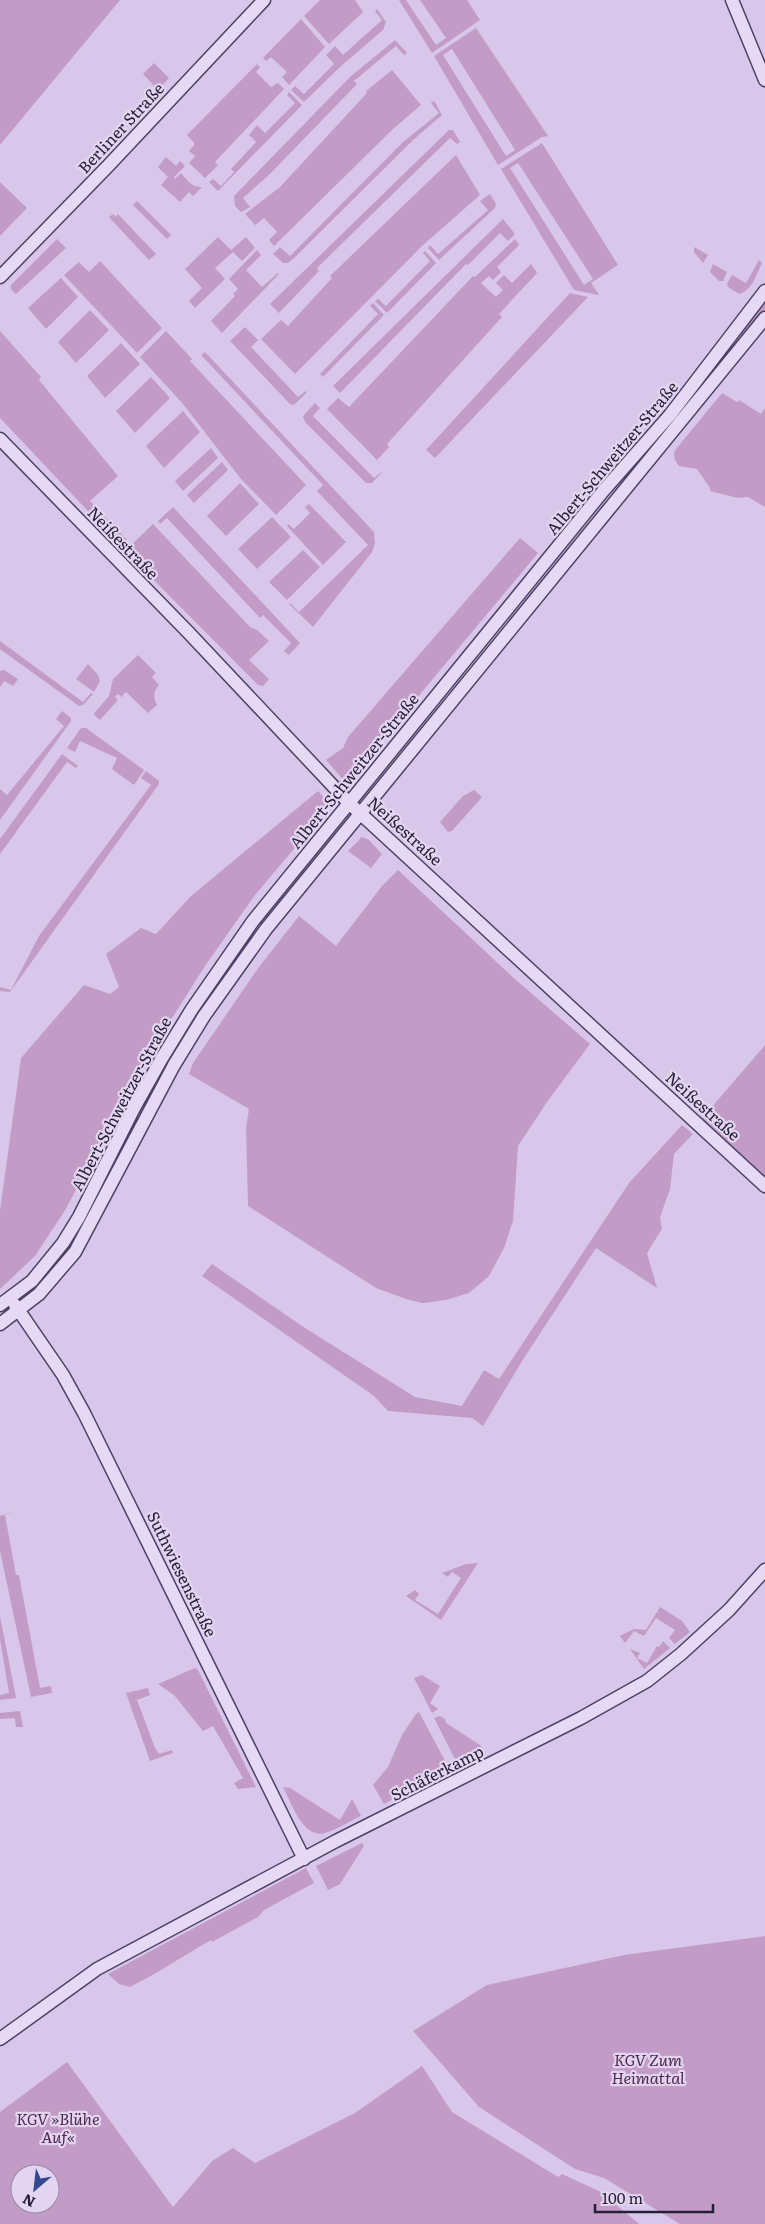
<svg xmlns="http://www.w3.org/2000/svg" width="765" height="2224" font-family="Literata,serif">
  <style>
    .green { fill: #c39bc7; fill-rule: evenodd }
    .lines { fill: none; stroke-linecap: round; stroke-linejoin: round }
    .secondary-casing { stroke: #4b4166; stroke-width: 15 }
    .secondary { stroke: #e7d9f6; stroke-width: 12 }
    .labels { text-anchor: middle; stroke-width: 4.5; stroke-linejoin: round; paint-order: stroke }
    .street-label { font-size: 16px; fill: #262036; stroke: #e3d5f2 }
    .park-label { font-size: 16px; font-style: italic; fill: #50294f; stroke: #e3d5f2 }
  </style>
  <rect width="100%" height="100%" fill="#d8c7ea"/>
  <!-- green -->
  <path class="green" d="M0,0h120l-120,145z
    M320,0h35l8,12 -34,32 -25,-28z
    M399,0h7l30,45 10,-7 -26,-38h47l13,20 -48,33z
    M377,9l9,13 -3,8 -42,36 -37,36 -13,-12 4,-4 9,8 30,-30 -8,-9 9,-9 8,9 39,-35 -7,-9z
    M301,19l24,28 -36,38 -7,-8 5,-5 -16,-15 -5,4 -3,-3z
    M476,28l72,108 -6,1 -44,28 -64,-109zM452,49l63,101 -9,6 -63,-101z
    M395,40l12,13 -3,2 -8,-9 -42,35 3,3 -88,91 -26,23 7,9 -9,5 -6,-6 -1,-10 117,-120z
    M154,63l15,15 -11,12 -15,-16z
    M257,64l3,3 -4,5 15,15 7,-4 6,6 -69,73 3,3 -13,13 -16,-15 6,-7 -6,-5 6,-7 -8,-9z
    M392,70l29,35 -28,24 -119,117 -5,-6 8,-8 -13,-14 -9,7 -10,-11 35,-27 87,-94 -1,-2z
    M289,92l13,13 -84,86 -9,-9 4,-3 8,7 13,-14 -3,-3 25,-27 -7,-7 8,-10 8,8 30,-30 -8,-8z
    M434,101l8,14 -29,25 -120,119 -5,4h-5l-10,-9 7,-7 10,9 112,-113 37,-30 -8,-10z
    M449,130h4l7,12 -3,2 -7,-6 -133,130 2,3 -40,42 -9,-9z
    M542,143l76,122 -27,18 8,12 -25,-5 -73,-121zM518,163l75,116 -9,6 -74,-117z
    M456,155l24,40 -58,51 -127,128 -34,-35 20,-19 7,6 44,-48 -2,-2z
    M166,157l10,9 4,-5 5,5 -11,11 1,2 6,-6c7,8 10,14 21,14l-9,9 -4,-4 -9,10 -19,-17 7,-8 -10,-10z
    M0,182l27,26 -27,28z
    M490,194l6,10 -1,4 -56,52 -11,-12 2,-3 8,9 50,-44 -8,-9z
    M137,201l34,34 -4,4 -34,-34z
    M113,214l3,3 2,-3 38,40 -7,6 -40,-43z
    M503,219l12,15 -7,7 -8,-8 -32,32 -2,-1 -126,129 -7,-7z
    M218,237l13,13 15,-13 9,11 -13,13 -9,-9 -18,16 10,11 -30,29 -6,-7 13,-13 -17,-19z
    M57,239l9,9 -50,46 -5,-5v-4z
    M515,239l4,6 -22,22 4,5 -8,8 -4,-4 -8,7 15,14 7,-7 -7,-7 8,-8 8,8 19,-19 6,9 -38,41 3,3 -115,127 2,3 -12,13 -50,-51 11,-11 11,9 124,-131 2,1z
    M694,247l14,8 -5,8 -9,-11z
    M257,250l4,5 -15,15 16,17 16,-14 1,1 -57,59 -11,-12 24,-25 -2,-2 5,-5 -9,-10z
    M425,251l11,12 -49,50 -12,-12 3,-2 8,7 44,-45 -7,-8z
    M759,260l3,3c-5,10 -10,28 -23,31l-11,-7 -1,-3 5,-9 14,8z
    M100,261l62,67 -25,25 -73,-78 15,-13 10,10z
    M713,264l14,8 -4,9h-4l-9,-9z
    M61,278l17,19 -32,32 -18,-21z
    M570,293l18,4 -153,161 -9,-8z
    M765,297v13l-24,30v-11z
    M373,303l11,12 -61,62 -3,-3 58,-60 -8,-8z
    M90,310l19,20 -33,33 -18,-21z
    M245,327l13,13 -7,7 47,50 8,-6 1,1 -13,13 -4,-1 -60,-63z
    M0,331l41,46 -2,3 79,96 -28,25 37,39 -6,6 -121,-128z
    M166,331l26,28 -2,2 116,124 -30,30 -35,-36 -58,-75 -43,-47z
    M121,343l19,21 -35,34 -18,-22z
    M205,352l169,180 1,11 -3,9 -59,75 -24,-23 1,-1 9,9 69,-67 -51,-54 6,-6 -122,-130z
    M151,377l19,21 -35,35 -19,-22z
    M722,393l15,9 2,-2 22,14 4,-6v99l-17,-10 -10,1 -28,-7v-3l-13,-19 -18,-3c-4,-5 -7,-11 -3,-17z
    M315,403l5,5 -7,8 61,62 9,-7 -11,12h-6l-61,-61 -2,-6z
    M183,411l17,21 -36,36 -18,-22z
    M211,448l7,10 -35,33 -8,-10z
    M222,462l6,8 -34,33 -7,-8z
    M240,483l19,21 -33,32 -19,-20z
    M309,504l37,38 -23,23 -36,-39 1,-2 6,5 16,-16 -5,-6z
    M173,507l127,136 -11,12 -5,-4 7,-8 -28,-28 -3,3 -93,-100 -7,6 -2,-3z
    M272,517l19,20 -34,32 -19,-20z
    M153,524l97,103 7,3 12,11 -20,19 20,19 -6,7 -5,-1 -133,-134z
    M520,538l18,15 -192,230 -20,-23 17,-12 5,-11z
    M303,550l17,17 -33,33 -18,-18z
    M0,641l83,61 8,-9 2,1 -10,11 -4,1 -79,-57z
    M138,655l18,18 -4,4 7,8c-6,7 -6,12 -2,20l-9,8 -22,-21 -5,5 -3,-3 -3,3 3,3 -18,20 -6,-5 1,-3 14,-16 4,-17z
    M88,664l10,11 2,6 -6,11 -18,-13z
    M4,670l14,9 -5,7 -9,-5 -4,6v-16z
    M62,711l9,7v3l-71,99v-31l7,6 57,-69 -8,-7z
    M81,728h5l58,42 -10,15 -22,-16 5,-11 -37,-17 -5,11 -8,-4z
    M62,754l16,12 -2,2 -9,-6 -67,92v-15z
    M146,771l13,10v3l-149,208 -10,-1v-4l11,3 28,-54 112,-151 -10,-7z
    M474,790l8,7 -30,34 -4,1 -8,-10 23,-26z
    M318,791l13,14 -76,90 -50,71 -60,95 -81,151 -29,44 -35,33v-78l21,-153 63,-73 26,9 9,-7 -13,-33 35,-26 15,6 35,-38z
    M362,837l7,3 13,14 -11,14 -23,-17z
    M398,870l118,110 74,64 -43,58 -29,44 -5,75 -9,27 -15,28 -20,17 -23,7 -23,3 -14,-3 -33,-12 -128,-82 -2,-78 3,-19 -60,-35 4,-11 66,-96 40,-51 37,30 46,-60z
    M765,1045v141l-67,-63z
    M682,1125l11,9 -19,20 -4,35 -10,28 2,12 -15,24 10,35 -61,-40 -72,110 -41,68 -11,-8 -84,-7 -14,-15 -172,-120 10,-12 90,62 113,71 47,9 22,-36 15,9 130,-196z
    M16,1511l-11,4 11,60h3l21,113 11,-2 1,7 -21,4 -31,-146v-35z
    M478,1563l-37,57 -35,-24 9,-6 4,4 -4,6 23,14 23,-36 -9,-6 -4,5 -6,-4 24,-9z
    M660,1607l22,14 8,11 -15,12 -6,-6 6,-8 -19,-12 -12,18 -10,-5 -9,12 -5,-7 14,-7 12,1z
    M0,1616l16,82 -16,2v-5l9,-2 -9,-54z
    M663,1641l7,7 -26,21 -14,-20 10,4 -3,5 10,5 10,-17 2,1z
    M195,1668l3,2 58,117 -18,2 -4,-6 9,-5 -30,-52 -10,5 -29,-36 -16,-11z
    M422,1675l18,11 -10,17 8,6 -6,4 -18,-35z
    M148,1688l2,7 -13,5 18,48 4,6 13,-4 1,3 -23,8 -24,-68z
    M20,1711l3,16h-7l-1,-9 -15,1v-6z
    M419,1712l31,58 -66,34 -11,-19 15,-18 14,-32 14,-21z
    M440,1716l5,3 1,4 34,22 6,8 -25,13 -3,-1 -24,-47z
    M283,1787l7,1 50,32 12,-21 9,17c-11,5 -24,14 -36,17 -23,6 -33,-30 -42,-46z
    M362,1843l2,3 -24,38 -12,6 -12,-24z
    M306,1868l8,15 -50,27 -6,7 -46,25 -1,-2c-28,16 -53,33 -81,47l-11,-3 -11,-10z
    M765,1936v288h-85l-76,-46 -29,-9 -96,-62 -66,-76 74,-46 137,-30z
    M67,2062l106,145 39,-46 21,-13 22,15 100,-50 67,-47 30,46 106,65 4,-3 39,18 38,32h-639v-112zM20,2174h30v30h-30z"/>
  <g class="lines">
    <!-- secondary casing -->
    <g class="secondary-casing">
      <path id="secondary" d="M732,0l33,80
        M0,277l108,-111 156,-166
        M0,439l188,193 161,171 416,383
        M0,1305l32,-24 31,-38 16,-26 55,-109 28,-50 30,-49 61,-88 351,-431 66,-75 95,-124
        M15,1305l48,70 21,38 220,446
        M0,1324l39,-30 36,-42 99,-187 30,-49 62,-87 499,-611
        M0,2039l97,-70 239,-128 245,-123 66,-37 34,-27 48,-44 36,-40"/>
    </g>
    <!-- secondary -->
    <use href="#secondary" class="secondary"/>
  </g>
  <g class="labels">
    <!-- street labels -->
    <g class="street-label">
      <text transform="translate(121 128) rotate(-47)" y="6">Berliner Straße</text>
      <text transform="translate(612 458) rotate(-50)" y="6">Albert-Schweitzer-Straße</text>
      <text transform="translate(123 543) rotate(46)" y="6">Neißestraße</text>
      <text transform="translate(354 771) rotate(-51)" y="6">Albert-Schweitzer-Straße</text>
      <text transform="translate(405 831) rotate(42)" y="6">Neißestraße</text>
      <text transform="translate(121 1104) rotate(-62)" y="6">Albert-Schweitzer-Straße</text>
      <text transform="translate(703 1106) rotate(42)" y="6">Neißestraße</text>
      <text transform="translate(182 1574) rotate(64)" y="6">Suthwiesenstraße</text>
      <text transform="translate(437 1773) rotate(-27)" y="6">Schäferkamp</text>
    </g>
    <!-- park labels -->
    <g class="park-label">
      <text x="648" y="2066">KGV Zum<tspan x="648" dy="18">Heimattal</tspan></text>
      <text x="58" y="2125">KGV »Blühe<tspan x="58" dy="18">Auf«</tspan></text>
    </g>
  </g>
  <!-- north arrow -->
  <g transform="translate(35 2189) rotate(208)"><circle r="24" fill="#e3d5f2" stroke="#978da7"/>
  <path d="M0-4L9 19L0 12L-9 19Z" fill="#33488d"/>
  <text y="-8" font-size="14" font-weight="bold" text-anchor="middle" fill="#262036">N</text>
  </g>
  <!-- scale -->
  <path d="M595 2204v8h118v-8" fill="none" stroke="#262036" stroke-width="2.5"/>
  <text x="602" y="2204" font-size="15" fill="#262036" stroke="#e3d5f2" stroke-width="4" paint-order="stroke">100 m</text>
</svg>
